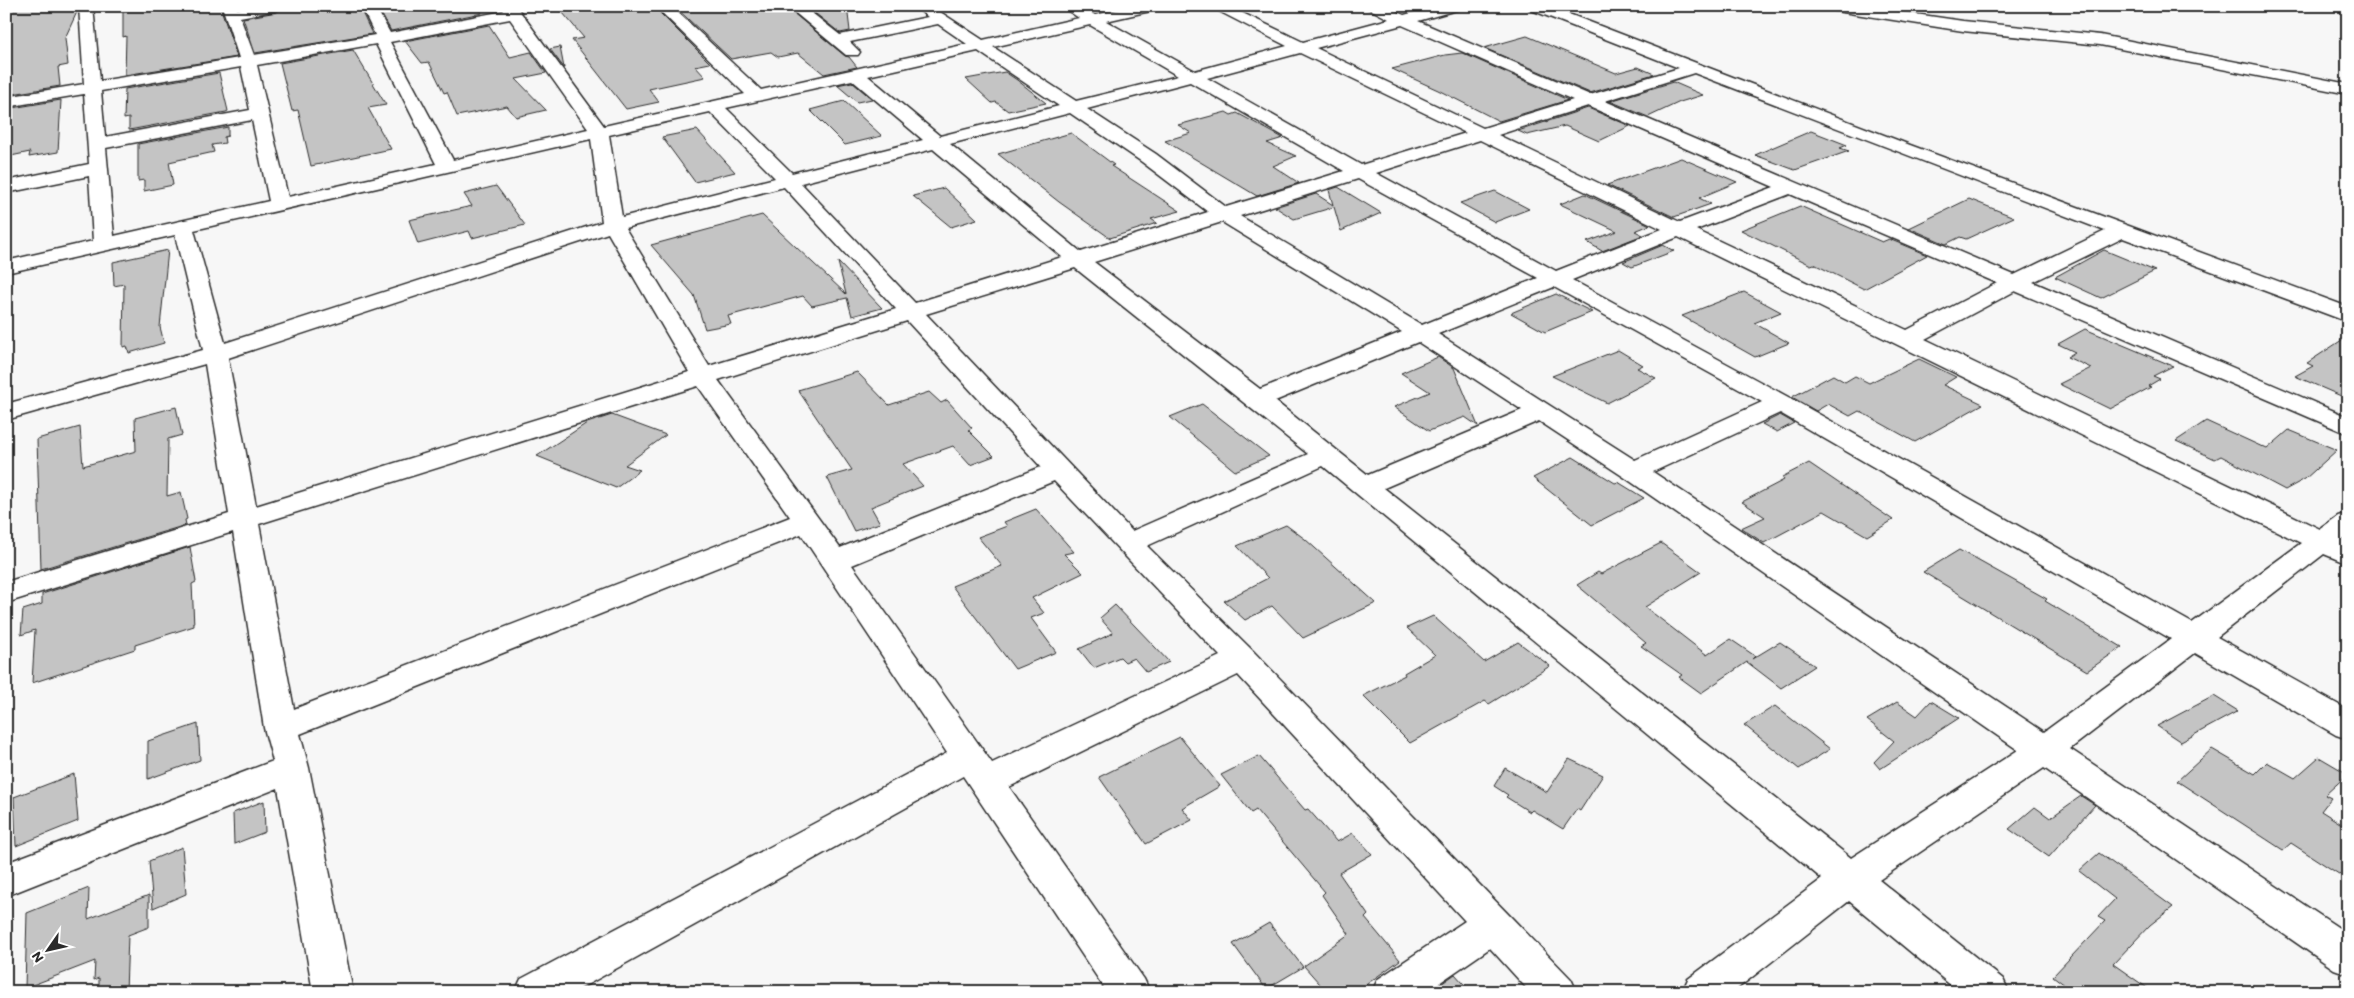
<svg xmlns="http://www.w3.org/2000/svg" width="2354" height="998" font-family="Itim,sans-serif">
  <style>
    .building { fill: #c4c4c4; stroke: #2b2b2b }
    .lines { fill: none; stroke-linecap: round; stroke-linejoin: round }
    .minor-casing { stroke: #2b2b2b; stroke-width: 3 }
    .minor { fill: #fff; fill-rule: evenodd }
  </style>
  <rect width="100%" height="100%" fill="#f7f7f7"/>
  <filter id="ink" filterUnits="userSpaceOnUse"><feTurbulence type="fractalNoise" baseFrequency=".02" numOctaves="2"/><feDisplacementMap in="SourceGraphic" scale="10" xChannelSelector="R" yChannelSelector="G"/><feConvolveMatrix kernelMatrix="1 2 1 2 8 2 1 2 1" color-interpolation-filters="sRGB"/></filter>
  <g filter="url(#ink)">
    <!-- building -->
    <path class="building" d="M6,6h71v6l-12,26 3,27 -10,2 2,19 -54,9z
      M123,6h97l17,51 -112,18 1,-39 -3,1z
      M286,6h73l13,28 -117,19 -12,-35 34,-6z
      M377,6h100l5,7 -91,18z
      M557,6h96l57,57 -15,3 10,11 -56,12 10,13 -33,7 -54,-69 12,-2z
      M674,6h111l60,50 4,1 8,10 -33,7 -26,-21 -20,4 -7,-5 -40,7z
      M806,6h41l3,25 -10,2z
      M489,25l21,32 21,-5 15,21 -30,6 30,31 -30,7 -9,-11 -50,10 -10,-24 -3,1 -15,-31 -7,1 -17,-22z
      M1527,36l89,37 22,-6 16,7 -64,19 -106,-45z
      M560,47l4,21 -14,-19z
      M353,50l33,55 -18,3 23,41 -80,17 -13,-56 -6,1 -12,-48z
      M1462,53l106,47 -69,21 -61,-31 -46,-21 53,-14z
      M1005,72l12,8 29,23 -38,8 -12,-9 -4,1 -26,-24z
      M219,73l9,38 -2,1 -97,18v-12l-5,1 1,-30z
      M852,82l20,17 -15,3 -20,-17z
      M1673,82l30,13 -23,7 -32,15 -38,-16z
      M61,100l-3,52 -29,5 1,-5 -24,5v-48z
      M844,101l38,35 -37,9 -35,-35z
      M1588,108l42,18 -31,15 -34,-15 -38,9 -9,-4z
      M1226,112l5,3 6,-2 46,25 -16,5 29,13 -23,10 26,17 -42,13 -92,-55 26,-8 -13,-8z
      M228,127v9l-4,1 1,6 -13,2 2,7 -45,10 4,23 -29,6v-11l-6,1v-37z
      M697,130l38,42 -40,10 -33,-45z
      M1811,131l36,14 -7,3 9,3 -54,19 -40,-15z
      M1071,133l43,32 -3,1 69,45 -29,8 6,4 -47,15 -51,-36 -61,-48z
      M1681,158l56,24 -38,16 12,6 -37,13 -67,-32z
      M496,186l29,39 -53,13 -3,-7 -51,13 -9,-24 63,-14 -8,-12z
      M1338,187l43,26 -40,18 -7,-24 -40,12 -19,-12 41,-13 17,11 -4,-15z
      M944,188l33,31 -26,8 -38,-31z
      M1495,191l34,18 -34,13 -35,-19z
      M1585,194l65,31 -15,6 8,4 -41,16 -15,-9 30,-11 -57,-27z
      M1969,199l45,18 -48,22 -6,-2 -14,7 -37,-16z
      M1800,206l82,36 7,-3 38,16 -63,34 -50,-25 -3,1 -70,-35z
      M762,215l84,79 -8,-32 44,46 -30,8 -5,-18 -35,8 -9,-10 -75,20 3,8 -26,5 -11,-34 -43,-50z
      M1663,245l11,6 -42,16 -9,-5z
      M168,250l-8,77 4,16 -35,10 -2,-7 -4,1 1,-63 -10,2 -1,-24z
      M2104,250l51,21 -54,27 -46,-21z
      M1744,292l37,20 -27,11 35,20 -34,14 -73,-41z
      M1556,294l36,18 -47,20 -34,-19z
      M2085,329l88,37 -20,10 7,3 -12,7 3,1 -41,22 -51,-25 32,-16 -24,-11 8,-5 -17,-8z
      M2348,336v63l-53,-23 18,-10 -6,-3z
      M1618,350l25,15 -6,3 19,10 -49,25 -55,-27z
      M1438,357l16,11 24,58 -13,-9 -36,14 -35,-24 36,-15 -29,-19z
      M1919,359l37,18 -13,8 40,19 -68,38 -56,-31 -9,5 -22,-12 -12,7 -24,-14 41,-22 12,7 10,-6 14,7z
      M857,372l32,33 40,-13 12,11 6,-3 25,28 -4,2 26,26 -24,9 -17,-19 -50,18 20,22 -52,21 9,16 -26,8 -27,-54 25,-7 -54,-80z
      M1202,404l67,52 -34,15 -65,-54z
      M176,407l6,28 -14,4 -1,57 14,-4 6,27 -2,1 1,5 -145,44 -4,-130 43,-12 3,39 53,-15 -1,-33z
      M612,415l54,20 -41,30 15,5 -24,18 -79,-32 50,-33z
      M1780,415l14,8 -17,9 -15,-8z
      M2206,421l61,28 22,-19 48,20 -32,29 -20,11 -64,-34 -6,3 -39,-18z
      M1573,457l42,26 3,-1 26,16 -52,27 -59,-47z
      M1809,463l84,57 -26,16 -43,-25 -60,32 -23,-15 24,-11 -23,-15 42,-22 -2,-3z
      M1036,509l38,43 -10,2 19,19 -51,25 12,15 -13,5 25,34 -41,17 -63,-83 50,-20 -24,-29 29,-11 -3,-4z
      M1286,525l19,14 71,64 -73,35 -31,-32 -27,14 -21,-19 44,-23 -31,-32z
      M1661,543l40,29 -56,35 62,48 23,-16 25,17 -3,3 28,-17 35,24 -34,22 -34,-26 -46,31 -22,-16 3,-2 -41,-29 5,-3 -69,-58 21,-13 3,2z
      M190,547l6,35 -4,2 2,42 -59,19v4l-103,34 3,-53 -14,5 2,-25 19,-6v-10z
      M1959,550l88,49 -2,2 77,46 -35,24 -164,-99z
      M1115,605l40,42 14,15 -23,10 -12,-14 -9,4 -5,-5 -26,11 -15,-19 34,-16 -13,-15z
      M1433,616l51,46 34,-20 32,24 -61,38 -4,-3 -75,42 -47,-47 42,-21 -1,-2 31,-18 -28,-27z
      M2214,696l24,15 -57,31 -24,-16z
      M1931,701l28,17 -79,51 -6,-7 20,-21 -27,-21 30,-18 20,14z
      M1775,706l55,43 -31,20 -55,-44z
      M198,724l2,36 -52,19v-38z
      M1180,737l40,49 -38,22 10,12 -46,24 -47,-67z
      M2212,749l43,25 12,-12 28,16 24,-21 29,17 -23,21 6,3 -10,13 27,17v52l-57,-37 -8,7 -106,-69z
      M1259,756l46,54 3,-1 29,33 16,-9 19,21 -33,19 29,42 -3,3 35,42 -44,32h-29l-23,-26 45,-32 -27,-39 3,-3 -69,-82 -5,3 -30,-38z
      M1569,759l34,16 -23,36 -3,-2 -14,20 -31,-19 -2,2 -24,-15 2,-2 -14,-9 11,-18 42,24z
      M74,774l4,47 -62,25 -2,-49z
      M2081,796l14,9 -46,52 -40,-28 26,-22 15,11z
      M264,801l1,31 -31,12 -1,-31z
      M182,847l4,47 -33,14 -4,-47z
      M2099,853l74,54 -23,18 -37,39 40,28h-79l-21,-16 52,-55 -7,-4 17,-18 -36,-28z
      M89,888l-1,31 61,-24v32l-21,8 -2,57h-27v-14l-5,2 1,-19 -70,27 2,-75z
      M1269,923l34,44 -37,22 -33,-45z
      M1455,974l16,18h-41z"/>
    <g class="lines">
      <!-- minor casing -->
      <g class="minor-casing">
        <path id="minor" d="M79,6h14l7,75 139,-23 -17,-52h14l1,3 14,-3h33l-7,4 -37,7 14,38 121,-20 -14,-29h14l15,27 114,-22 -3,-5h15l88,120 141,-32 -90,-88h16l90,84 206,-46 -29,-20 -88,18 10,10 -2,3h-12l-59,-49h16l37,29 88,-18 -14,-11h17l52,34 96,-22 -18,-12h18l16,9 38,-9h28l-2,3 -53,12 89,50 92,-25 -78,-40h19l75,36 86,-23 -25,-13h20l20,9 33,-9h25l-2,3 -42,12 172,74 89,-27 -150,-59 -2,-3h21l362,139 438,162v15l-225,-84 -90,44 315,135v17l-333,-143 -90,48 395,190 18,-13 10,-3v23l-5,4 5,2v22l-24,-10 -107,83 131,73v29l-12,-4 -141,-82 -125,96 278,185v40l-14,-5 -290,-201 -165,112 124,99 6,13h-50l-110,-91 -116,91h-51l6,-13 134,-100 -499,-413 -176,80 106,105 318,328 6,13h-47l-40,-44 -64,44h-54l6,-13 87,-58 -227,-246 -229,112 135,192 6,13h-43l-144,-216 -389,216h-59l6,-13 426,-226 -146,-219 -501,200 9,34 44,224h-40l-35,-204 -272,108v-33l267,-102 -9,-33 -31,-196 -227,71v-21l223,-68 -24,-150 -199,56v-16l197,-54 -28,-115 -169,38v-12l87,-20 -4,-65 -83,17v-12l83,-17 -5,-70 -78,13v-10l78,-13zM510,19l78,110 -135,31 -63,-118zM1090,25l88,51 -102,25 -83,-54zM1402,25l171,75 -90,28 -167,-80zM376,44l60,120 -148,33 -31,-132zM978,51l81,55 -119,30 -72,-60zM1300,53l166,80 -105,32 -154,-87zM241,67l9,43 -145,27 -4,-46zM1694,73l411,158 -91,44 -409,-174zM852,80l71,60 -131,33 -66,-65zM1190,82l154,89 -118,36 -70,-53 -69,-45zM1588,106l186,81 -94,35 -182,-87zM710,112l65,66 -153,39 -13,-82zM1070,113l72,49 66,50 -127,40 -131,-108zM252,120l17,81 -155,35 -8,-88zM591,139l11,83 -377,121 -31,-113zM1480,140l182,89 -106,42 -180,-98zM933,149l129,108 -147,46 -114,-120zM1358,179l180,99 -116,47 -182,-109zM784,187l112,122 -187,57 -84,-138zM1790,194l207,89 -90,47 -211,-100zM1222,222l180,110 -142,57 -166,-127zM608,233l81,139 -433,134 -28,-148zM1678,237l623,306 -109,80 -402,-225 -218,-118zM1075,268l233,186 -176,77 -206,-217zM1554,287l208,115 -127,58 -197,-126zM907,321l134,146 -201,81 -122,-168zM1418,342l104,68 -154,65 -93,-74zM698,386l92,131 -496,192 -35,-185zM1780,413l391,226 -127,93 -391,-260zM1539,421l85,56 394,273 -167,108 -467,-370zM1054,481l166,175 -228,107 -140,-198z
          M1823,6h38l102,15 137,14 248,49v10l-248,-49 -137,-14 -133,-21z"/>
      </g>
      <!-- minor -->
      <use href="#minor" class="minor"/>
    </g>
  </g>
  <!-- margin -->
  <rect width="2354" height="998" fill="none" stroke="#fff" stroke-width="25"/>
  <rect x="12" y="12" width="2329" height="973" fill="none" stroke="#2b2b2b" stroke-width="2" filter="url(#ink)"/>
  <!-- north arrow -->
  <g transform="translate(48 950) rotate(236)" stroke="#ffffff" stroke-width="4" paint-order="stroke">
  <path d="M0-4L9 19L0 12L-9 19Z" fill="#2b2b2b"/>
  <text y="-8" font-size="14" font-weight="bold" text-anchor="middle" fill="#2b2b2b">N</text>
  </g>
</svg>
